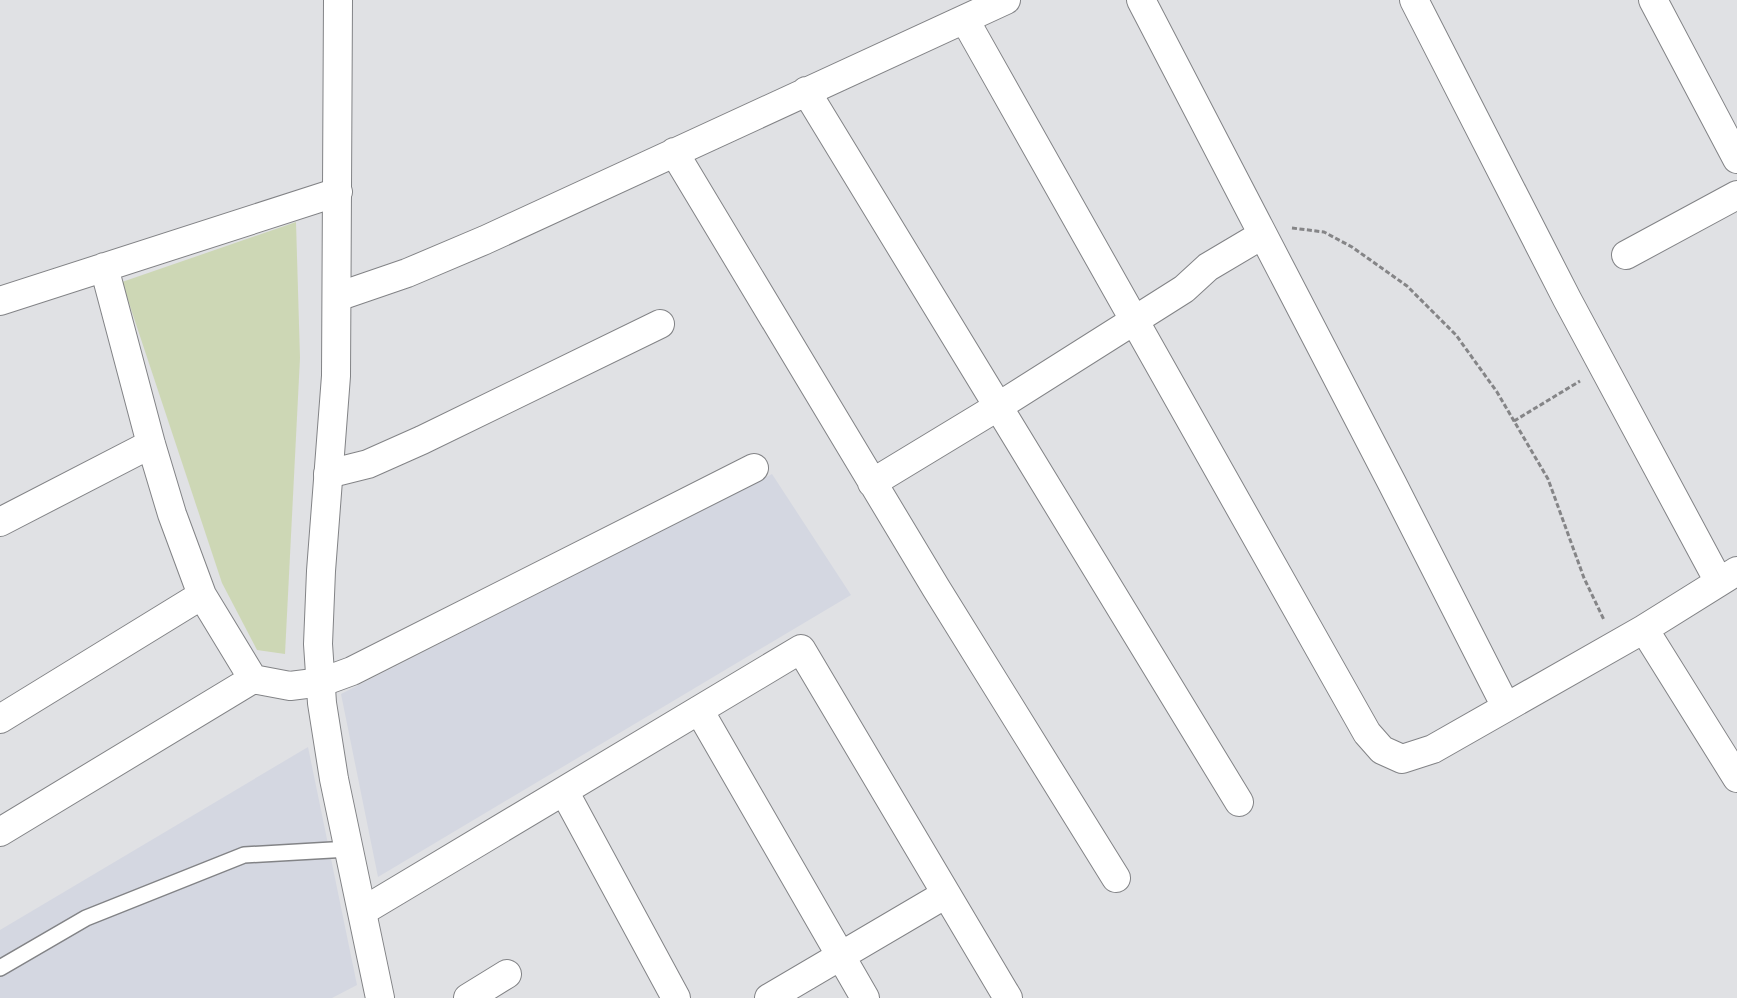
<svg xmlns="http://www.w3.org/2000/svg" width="1737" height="998" font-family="Inter,sans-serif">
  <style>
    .built { fill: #d4d7e1 }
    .green { fill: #cdd7b5 }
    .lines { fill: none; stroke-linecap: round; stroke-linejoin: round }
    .service-casing { stroke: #828386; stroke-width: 18 }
    .minor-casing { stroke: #828386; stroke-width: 30 }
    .tertiary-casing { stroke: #828386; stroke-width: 30 }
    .path { stroke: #858587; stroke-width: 3; stroke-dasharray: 5 2.5; stroke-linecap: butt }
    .service { stroke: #fff; stroke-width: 15 }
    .minor { stroke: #fff; stroke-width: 28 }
    .tertiary { stroke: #fff; stroke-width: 28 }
  </style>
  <rect width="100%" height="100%" fill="#e0e1e4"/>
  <!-- built -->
  <path class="built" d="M772,474l79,121 -473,282 -37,-183z
    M308,747l49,238 -25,13h-332v-68z"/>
  <!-- green -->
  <path class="green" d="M296,222l4,136 -15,296 -28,-4 -35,-67 -100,-301z"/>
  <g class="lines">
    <!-- service casing -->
    <g class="service-casing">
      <path id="service" d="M0,968l86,-50 158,-63 105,-6"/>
    </g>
    <!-- minor casing -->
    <g class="minor-casing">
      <path id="minor" d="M1141,0l251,483 114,224
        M1414,0l153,299 152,283
        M1653,0l84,159
        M965,20l402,713 15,17 20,9 31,-10 211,-120 93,-58
        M806,91l433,711
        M674,152l262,436 180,290
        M1626,255l111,-60
        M104,267l47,177 21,70 30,81 51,84 37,7 32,-4 30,-11 402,-203
        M337,297l70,-24 78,-33 521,-240
        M0,301l338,-109
        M328,474l40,-10 54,-24 238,-116
        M872,483l127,-77 185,-117 24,-22 54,-32
        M0,522l151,-78
        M1644,629l93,149
        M699,710l166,288
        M0,719l202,-124
        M564,791l112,207
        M0,832l253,-153
        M363,911l438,-262 207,349
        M468,998l39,-24
        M769,998l177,-104"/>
    </g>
    <!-- tertiary casing -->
    <g class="tertiary-casing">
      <path id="tertiary" d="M338,0l-2,376 -15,195 -3,73 4,59 12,76 46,219"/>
    </g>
    <!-- path -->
    <path class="path" d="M1292,228l32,4 28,15 55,39 49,49 41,57 51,87 36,99 20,42
      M1514,421l66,-40"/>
    <!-- service -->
    <use href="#service" class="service"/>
    <!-- minor -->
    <use href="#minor" class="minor"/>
    <!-- tertiary -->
    <use href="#tertiary" class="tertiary"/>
  </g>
</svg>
